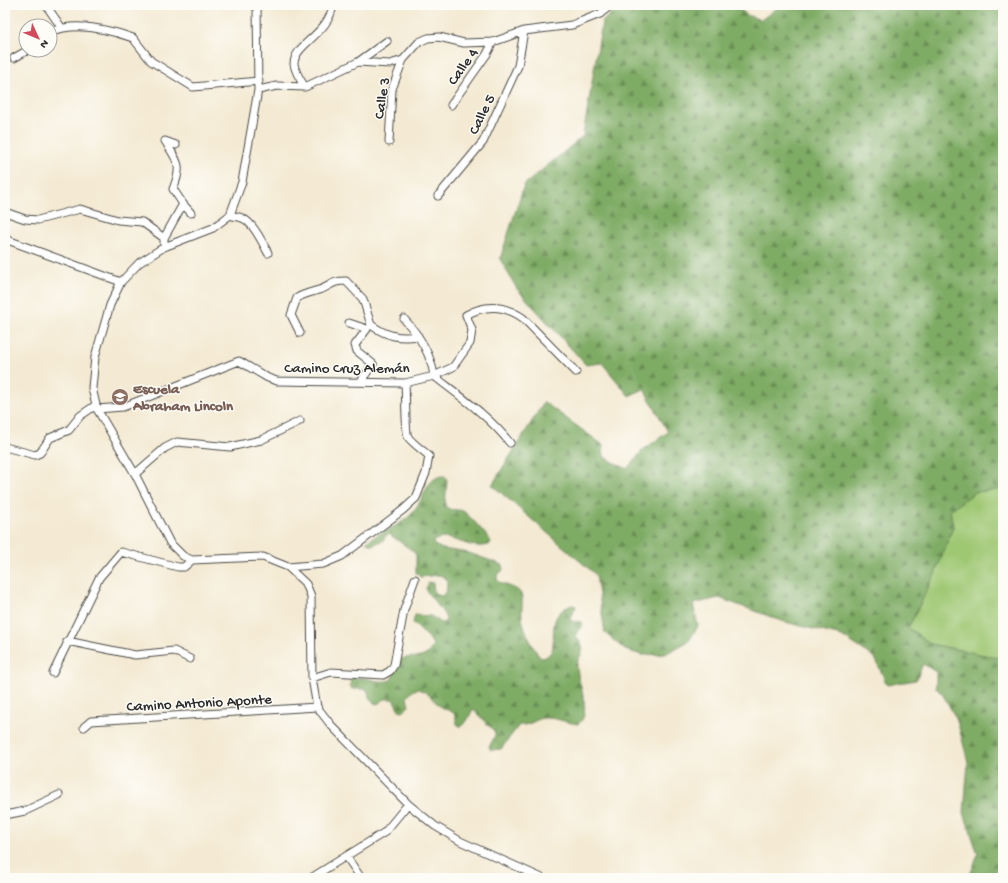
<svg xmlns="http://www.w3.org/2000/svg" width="1008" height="883" font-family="'Gochi Hand',sans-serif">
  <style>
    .grass { fill: #9fc873; stroke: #657a4f }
    .forest { fill: url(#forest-firs); stroke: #556c48 }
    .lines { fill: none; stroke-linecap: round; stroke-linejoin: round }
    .minor-casing { stroke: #494844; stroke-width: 9 }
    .minor { stroke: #fff; stroke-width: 7 }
    .labels { text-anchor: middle; stroke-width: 3; stroke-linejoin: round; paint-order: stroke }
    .street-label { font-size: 15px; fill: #2b2b2b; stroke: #fdfcf7 }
    .education-label { font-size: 15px; font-weight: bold; fill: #785e54; stroke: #fdfcf7; text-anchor: start }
  </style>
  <defs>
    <pattern id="forest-firs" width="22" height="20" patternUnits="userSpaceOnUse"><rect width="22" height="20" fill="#7fac65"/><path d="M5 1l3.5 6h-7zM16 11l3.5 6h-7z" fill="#688c53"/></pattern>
  </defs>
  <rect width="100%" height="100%" fill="#fdfcf7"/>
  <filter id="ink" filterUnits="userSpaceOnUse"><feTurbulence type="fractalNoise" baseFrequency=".025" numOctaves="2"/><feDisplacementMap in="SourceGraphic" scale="8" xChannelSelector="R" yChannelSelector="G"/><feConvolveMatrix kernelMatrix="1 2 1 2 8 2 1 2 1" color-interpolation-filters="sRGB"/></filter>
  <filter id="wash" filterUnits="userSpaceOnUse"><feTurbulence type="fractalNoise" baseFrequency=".012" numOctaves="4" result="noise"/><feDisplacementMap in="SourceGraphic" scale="16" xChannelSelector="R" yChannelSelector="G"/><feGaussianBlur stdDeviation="0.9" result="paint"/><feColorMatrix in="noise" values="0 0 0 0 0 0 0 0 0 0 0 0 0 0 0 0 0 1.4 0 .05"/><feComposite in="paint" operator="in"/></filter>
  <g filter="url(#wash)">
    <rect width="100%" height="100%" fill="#f4ead3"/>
    <!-- grass -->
    <path class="grass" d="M1003,489v170l-72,-15 -23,-16 27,-54 18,-47 -3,-17 25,-18z"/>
    <!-- forest -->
    <path class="forest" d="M619,5h116l12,10 14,5 20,-15h222v484l-28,3 -25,18 3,17 -18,47 -27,54 23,16 72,15v219h-34l9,-24 -14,-41 4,-51 -11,-42 -14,-25 -7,-7v-16l-13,-8 -7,16 -29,5 -12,-27 -33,-22 -57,-14 -66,-24 -26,6 5,22 -9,15 -24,13 -23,1 -17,-5 -20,-17 -9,-58 -104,-90 52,-83 59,43 1,12 23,12 16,-19 25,-18 -24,-43 -15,7 -27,-33 -16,2 -69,-76 -17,-30 24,-74 59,-49 19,-114z
      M441,476h4l2,4 -2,26c5,5 12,3 18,5 5,3 26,26 28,31l-2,3c-23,6 -38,-14 -56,-4l1,4 9,4 26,4 34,12v5l-6,6v4c6,6 20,6 24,14 3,6 0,15 1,22 0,10 12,35 19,42l5,-1 6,-6c4,-21 -5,-36 20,-46l4,1 -6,15 12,1v5l-6,8c1,4 5,6 6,11 2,6 -4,12 -5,18 -1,17 17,49 1,60 -11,-1 -22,-7 -35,-6 -9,2 -13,8 -24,7l-18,24 -10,1 -2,-3 6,-11v-4l-22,-23 -6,12 -7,6 -3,-3c-1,-3 -1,-7 -2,-9 -3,-5 -10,-5 -14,-8 -9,-7 -10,-14 -23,-18l-4,1 -7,7 2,9 -6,5 -4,-1 -6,-11h-8l-8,5c-7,-2 -8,-6 -9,-13l-3,-2h-13l-2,-4 1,-6c13,-5 27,6 40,1l10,-21c12,-5 24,5 32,-14l-2,-4 -18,-18 2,-8 16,1 11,7 4,-2c0,-9 -15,-22 -20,-31l2,-8 5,1 1,9 3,3 5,1c5,-5 6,-10 4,-17l-6,-4 -20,2 -4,-4v-18l-3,-4 -24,-17 -4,2 -1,4 -12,5 -6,-3c16,-11 38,-17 49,-32 8,-11 12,-31 26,-34z"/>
  </g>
  <g filter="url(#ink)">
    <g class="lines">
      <!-- minor casing -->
      <g class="minor-casing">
        <path id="minor" d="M46,5l15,22
          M257,5l1,85 -16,92 -12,33 -17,13 -49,19 -25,16 -18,19 -11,23 -15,52 -3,31 5,21 38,65 35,69 13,13 9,4 71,-3 25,10 18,17 5,12 1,82 5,29 14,18 77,79 27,22 25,15 82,37
          M50,32c25,-11 58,-3 83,6l18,23 42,26 66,-6
          M14,58l14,-8
          M358,62l29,-21
          M305,87c-4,-6 -10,-15 -11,-23 0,-20 35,-30 39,-59
          M258,90l19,-4 28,1 53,-25 32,2 13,-4 16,-18 9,-4 11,-1 25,6 29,-1 31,-11 48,-6 28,-11 11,-9
          M451,105l36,-51 6,-12
          M389,142l3,-53 11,-29
          M438,196l45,-54 35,-76 6,-35
          M183,204l8,9
          M5,212l20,7 13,1 42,-11 38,11 24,2 22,16v9
          M230,215c4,2 8,1 12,3 10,3 21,25 26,35
          M164,238l19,-34 -10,-15c10,-24 5,-27 -8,-48l11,4
          M5,239l116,43
          M404,319c15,16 27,35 30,57 27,21 55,40 76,67
          M349,323l18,6 -12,16 2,6 16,13 -12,17
          M300,333l-9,-18 6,-17c8,-5 16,-6 25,-9 10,-4 10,-8 24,-8l17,18 8,26c16,11 28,14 47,11
          M97,409l26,-2 116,-46 29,17 9,3 128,2 29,-7 19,-9 17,-24 2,-13 -6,-15c20,-11 38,-10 57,3l53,54
          M5,447l30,8 5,-2 10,-15 19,-8 11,-14 16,-11
          M135,474l30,-26 12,-6 53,5 31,-7 39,-19
          M288,567l35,-3 19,-8 61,-46 13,-12 10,-25 3,-17c-6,-6 -16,-12 -21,-19 -3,-6 -2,-44 -3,-54
          M67,641l68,14 39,-4 16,8
          M53,673l46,-95 22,-26 57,15h6l8,-7
          M312,678l19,-6 52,3 7,-4 4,-6 10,-55 11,-31
          M84,727l7,-6 226,-14
          M5,815l20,-4 34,-16
          M346,856l13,19
          M311,878l74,-46 23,-28"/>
      </g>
      <!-- minor -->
      <use href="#minor" class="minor"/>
    </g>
  </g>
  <!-- icons -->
  <defs>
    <g id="school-disc" transform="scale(0.9)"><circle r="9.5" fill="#8d6e63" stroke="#fdfcf7"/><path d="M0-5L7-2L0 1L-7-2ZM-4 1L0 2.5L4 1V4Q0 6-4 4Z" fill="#fff"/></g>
  </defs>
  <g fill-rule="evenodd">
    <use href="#school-disc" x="120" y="397"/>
  </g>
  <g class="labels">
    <!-- street labels -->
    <g class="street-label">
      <text transform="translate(462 66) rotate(-55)" y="5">Calle 4</text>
      <text transform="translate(381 98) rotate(-81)" y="5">Calle 3</text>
      <text transform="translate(481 114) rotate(-64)" y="5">Calle 5</text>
      <text x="347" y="372">Camino Cruz Alemán</text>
      <text transform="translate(199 702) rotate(-3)" y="5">Camino Antonio Aponte</text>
    </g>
    <!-- education labels -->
    <g class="education-label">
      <text x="133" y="393">Escuela<tspan x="133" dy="17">Abraham Lincoln</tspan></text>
    </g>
  </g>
  <!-- margin -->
  <rect width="1008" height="883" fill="none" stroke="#fdfcf7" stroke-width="20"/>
  <!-- north arrow -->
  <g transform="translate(38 38) rotate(134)"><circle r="19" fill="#fdfcf7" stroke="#a9a8a5"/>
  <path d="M0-3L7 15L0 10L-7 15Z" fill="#d1495b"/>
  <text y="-6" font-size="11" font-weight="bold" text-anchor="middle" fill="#2b2b2b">N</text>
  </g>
</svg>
